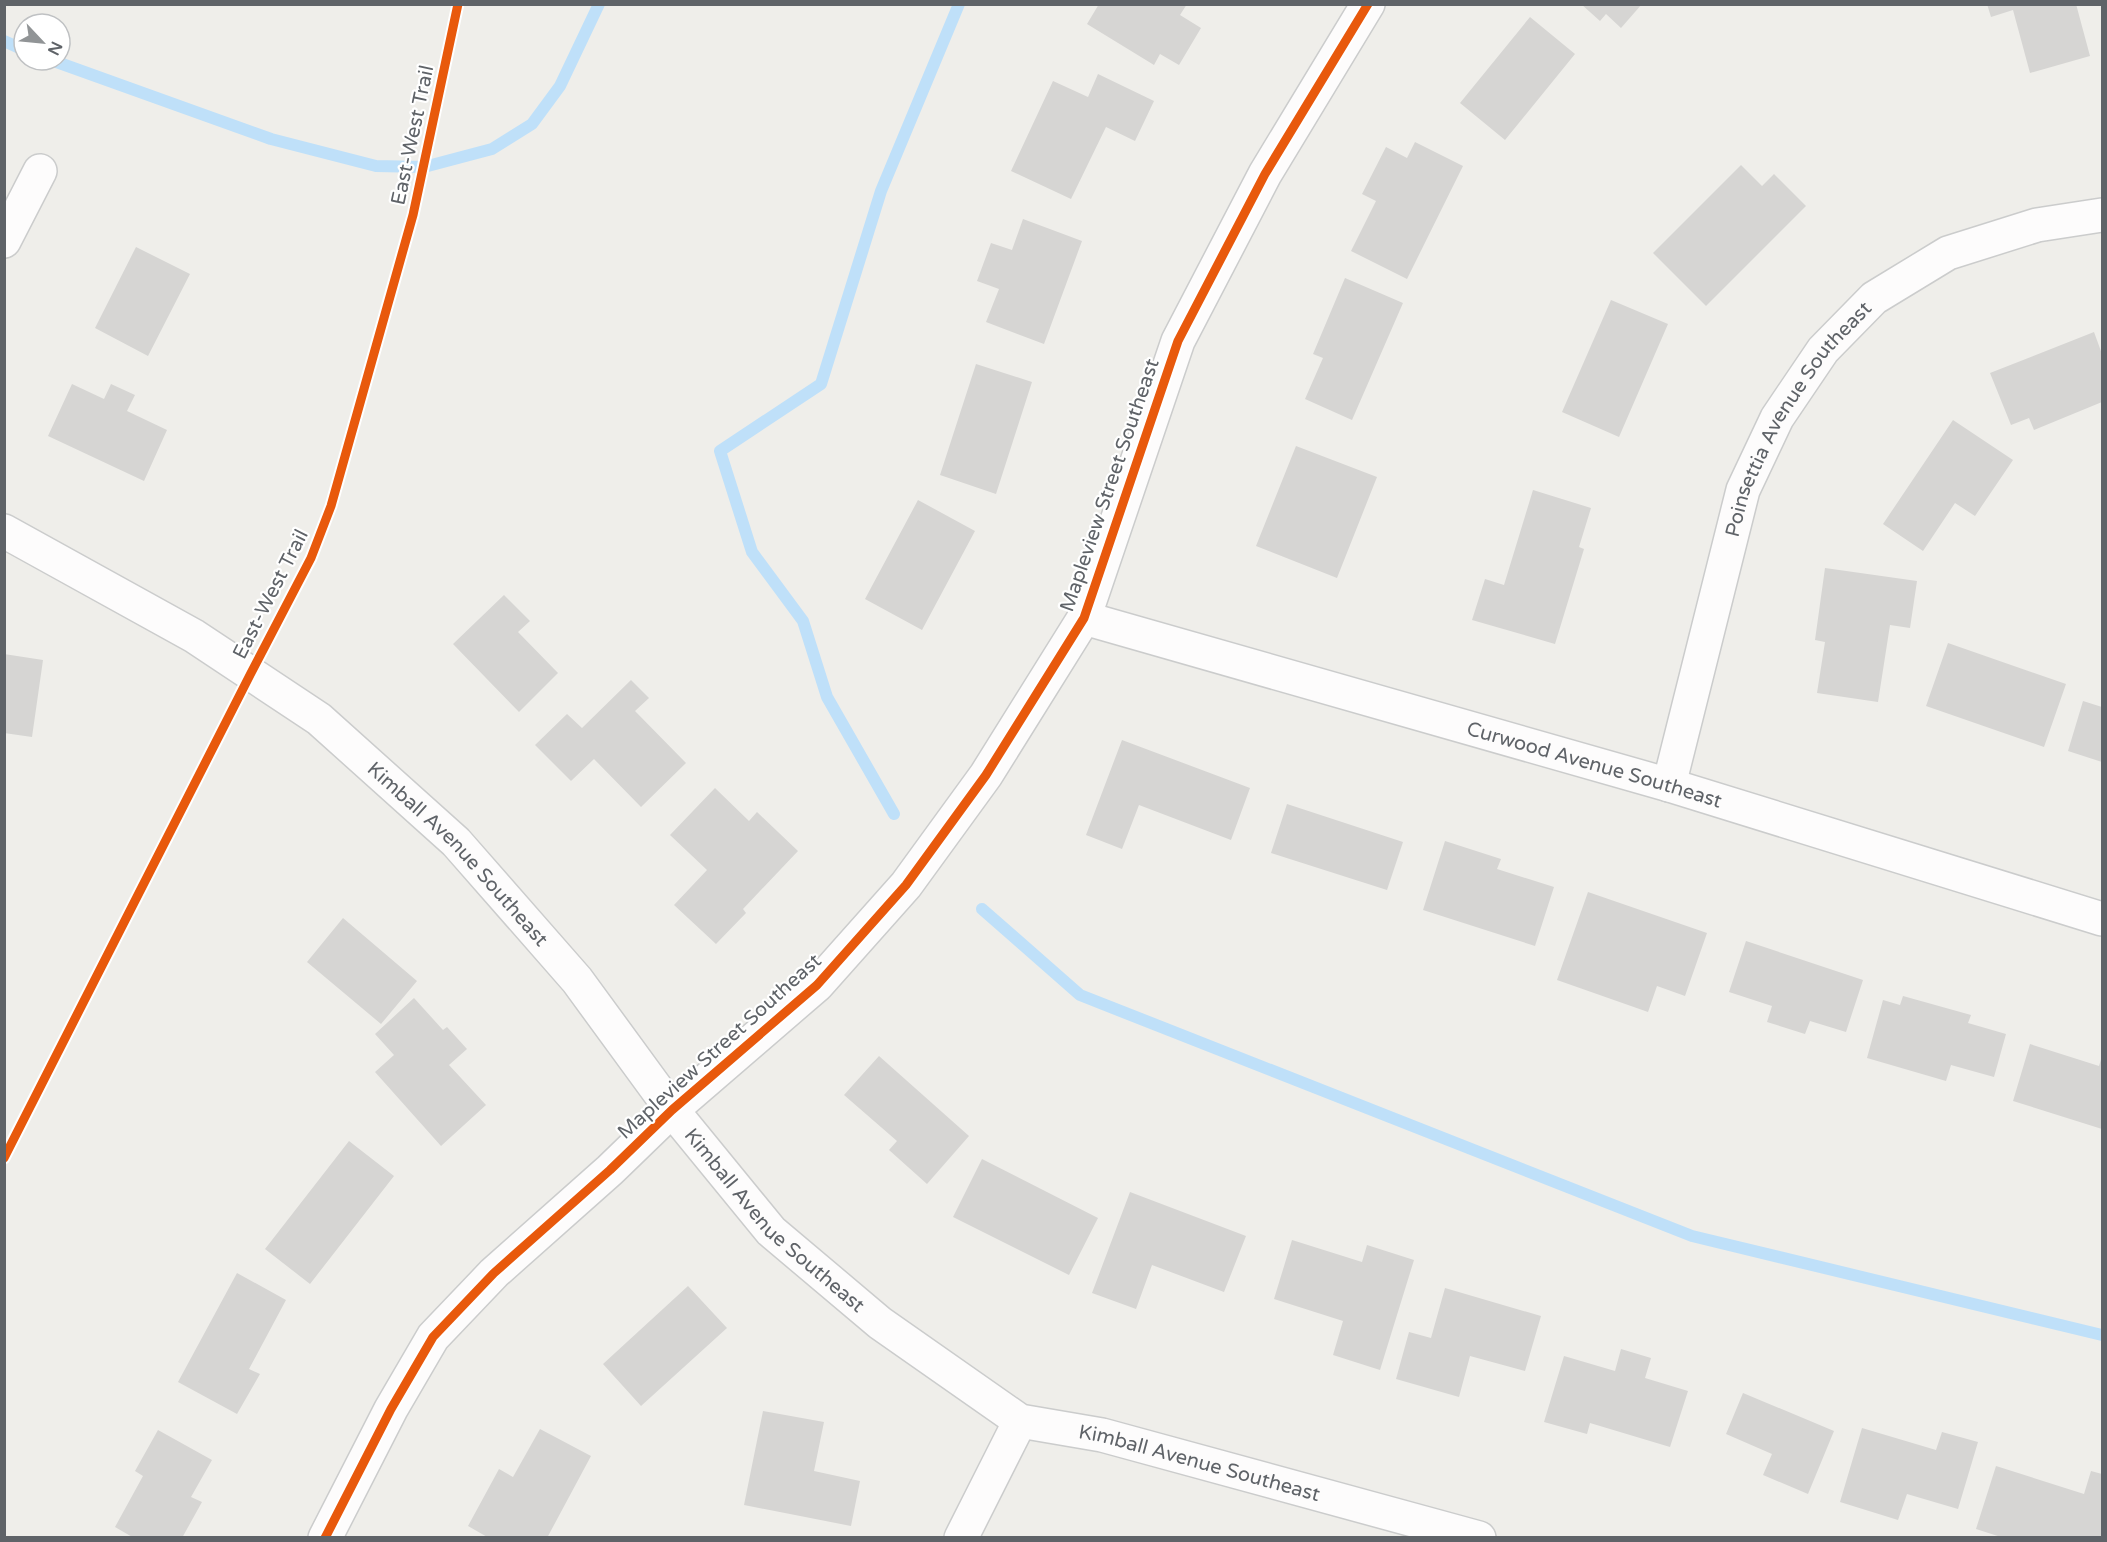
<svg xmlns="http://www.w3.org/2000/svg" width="2107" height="1542" font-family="'Varela Round',sans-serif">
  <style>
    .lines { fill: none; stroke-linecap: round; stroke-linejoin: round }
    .stream { stroke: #bfe0f9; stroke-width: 12 }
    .building { fill: #d6d5d3 }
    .minor-casing { stroke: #cbcccc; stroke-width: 36 }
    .minor { stroke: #fdfcfc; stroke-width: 33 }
    .cycleway-casing { stroke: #fff; stroke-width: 13 }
    .cycleway { stroke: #e8590c; stroke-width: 9 }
    .labels { text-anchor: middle; stroke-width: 4.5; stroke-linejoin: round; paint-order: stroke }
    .street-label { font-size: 20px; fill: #5f6368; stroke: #fff }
  </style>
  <rect width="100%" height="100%" fill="#efeeea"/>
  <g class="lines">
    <!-- stream -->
    <path class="stream" d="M4,41l20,9
      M51,60l220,79 105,27 48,1 68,-18 40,-25 28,-38 39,-82
      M894,814l-67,-117 -24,-76 -51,-69 -32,-101 101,-67 60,-193 78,-187
      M982,909l98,86 612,241 410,99"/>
  </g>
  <!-- building -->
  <path class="building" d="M1099,4h88l-7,11 21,13 -22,37 -19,-11 -6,11 -67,-41z
    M1581,4h61l-21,24 -15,-14 -6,7z
    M1987,4h89l14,52 -60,17 -17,-63 -22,7z
    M1530,17l45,37 -70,86 -45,-37z
    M1098,74l56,27 -19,40 -29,-14 -35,72 -60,-28 42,-90 35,16z
    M1415,142l48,24 -56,113 -56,-28 25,-50 -14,-7 24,-47 21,11z
    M1741,165l21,21 12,-12 32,32 -100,100 -53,-53z
    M1023,219l59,22 -38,103 -58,-22 13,-33 -22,-8 14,-38 21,7z
    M136,247l54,27 -42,82 -53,-28z
    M1345,278l58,25 -51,117 -47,-21 18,-41 -10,-4z
    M1611,300l57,24 -49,113 -57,-25z
    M2094,332l8,22v48l-68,28 -5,-12 -18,7 -21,-52z
    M976,364l56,18 -36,112 -56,-19z
    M72,384l32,15 7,-15 24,11 -8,16 40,19 -23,51 -96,-45z
    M1953,420l60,40 -38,56 -20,-13 -32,48 -40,-27z
    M1296,446l81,31 -40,101 -81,-32z
    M1533,490l58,18 -12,39 5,2 -29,95 -83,-24 13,-41 19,6z
    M918,500l57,31 -53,99 -57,-31z
    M1825,568l92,13 -7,47 -20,-3 -12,77 -61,-9 8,-51 -10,-2z
    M504,595l26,26 -12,11 40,41 -39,39 -66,-68z
    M1948,643l118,41 -22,63 -118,-41z
    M4,654l39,6 -11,77 -28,-4z
    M631,680l18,18 -14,13 51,52 -45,44 -47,-48 -23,22 -36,-36 32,-31 15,14z
    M2083,701l19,6v55l-34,-11z
    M1122,740l128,48 -19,52 -92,-35 -17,44 -36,-14z
    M715,788l34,33 8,-9 41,39 -55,58 3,4 -30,31 -42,-39 33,-35 -37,-35z
    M1287,804l116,38 -16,48 -116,-37z
    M1445,841l56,18 -4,10 57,18 -19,59 -112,-36z
    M1588,892l119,41 -22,63 -28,-10 -9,26 -91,-32z
    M343,918l74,63 -36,43 -74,-62z
    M1746,941l117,39 -17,52 -36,-11 -5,13 -38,-12 5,-16 -43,-14z
    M1903,996l68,19 -3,8 38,11 -12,43 -43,-12 -5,16 -79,-23 16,-58 17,5z
    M414,998l29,32 4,-3 20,22 -18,16 37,40 -45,41 -66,-74 19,-17 -19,-21z
    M2030,1044l69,22 3,-10v73l-89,-28z
    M879,1056l90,80 -42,48 -38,-34 8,-9 -53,-46z
    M349,1141l45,35 -84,108 -45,-35z
    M982,1159l116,59 -29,57 -116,-58z
    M1130,1192l116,44 -22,56 -72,-27 -16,44 -44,-16z
    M1292,1240l70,22 5,-17 47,15 -34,110 -47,-15 10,-34 -69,-22z
    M237,1273l49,27 -37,69 11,5 -23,40 -59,-32z
    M688,1286l39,42 -86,78 -38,-42z
    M1445,1288l96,28 -16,55 -55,-15 -11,41 -63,-18 13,-47 22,6z
    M1621,1349l30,9 -6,20 43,13 -18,56 -80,-24 -3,11 -43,-12 20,-66 51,15z
    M1743,1393l91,38 -26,63 -45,-19 9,-21 -46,-20z
    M763,1411l61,11 -10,49 46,10 -9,45 -107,-21z
    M1862,1428l74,22 6,-18 36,10 -20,67 -51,-15 -9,26 -58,-18z
    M540,1429l51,27 -44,82h-58l-21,-12 31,-57 14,8z
    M158,1430l54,30 -21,37 11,5 -20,36h-48l-19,-11 28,-51 -8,-5z
    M1996,1466l88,28 7,-23 11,3v64h-98l-28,-9z"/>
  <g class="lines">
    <!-- minor casing -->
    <g class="minor-casing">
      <g id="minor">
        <path d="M4,241l36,-70"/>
        <path id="s1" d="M4,531l190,105 125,83 137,123 121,138 95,130 99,121 109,92 140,98 82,14 377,103"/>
        <path id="s2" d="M1084,618l585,167 433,134"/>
        <path id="s3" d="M1669,785l74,-295 34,-72 46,-68 51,-52 74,-45 89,-28 65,-10"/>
        <path d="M325,1538l66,-129 42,-72 61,-64 116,-103 62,-60 145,-125 89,-100 80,-110 98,-157 94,-277 87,-167 103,-170"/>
        <path d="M961,1538l59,-117"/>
      </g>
    </g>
    <!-- minor -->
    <use href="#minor" class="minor"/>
    <!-- cycleway casing -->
    <g class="cycleway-casing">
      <path id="cycleway" d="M4,1158l247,-485 60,-115 20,-52 82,-291 45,-211
        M325,1538l66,-129 42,-72 61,-64 116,-103 62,-60 145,-125 89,-100 80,-110 98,-157 94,-277 87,-167 103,-170"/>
    </g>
    <!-- cycleway -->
    <use href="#cycleway" class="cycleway"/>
  </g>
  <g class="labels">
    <!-- street labels -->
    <g class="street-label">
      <text transform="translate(412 135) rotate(-78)" y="7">East-West Trail</text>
      <text dy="7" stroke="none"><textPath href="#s3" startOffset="393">Poinsettia Avenue Southeast</textPath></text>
      <text transform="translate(1109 485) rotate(-71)" y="7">Mapleview Street Southeast</text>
      <text transform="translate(270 594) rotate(-63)" y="7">East-West Trail</text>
      <text dy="7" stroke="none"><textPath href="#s2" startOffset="531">Curwood Avenue Southeast</textPath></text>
      <text dy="7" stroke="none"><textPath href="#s1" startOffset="561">Kimball Avenue Southeast</textPath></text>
      <text transform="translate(719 1046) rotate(-42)" y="7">Mapleview Street Southeast</text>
      <text dy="7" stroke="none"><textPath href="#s1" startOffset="1047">Kimball Avenue Southeast</textPath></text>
      <text dy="7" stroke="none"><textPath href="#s1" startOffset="1550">Kimball Avenue Southeast</textPath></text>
    </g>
  </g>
  <!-- border -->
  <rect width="2107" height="1542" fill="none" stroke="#5f6368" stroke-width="12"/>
  <!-- north arrow -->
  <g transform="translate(42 42) rotate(116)"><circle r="28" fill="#ffffff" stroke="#bfc1c3" stroke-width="1.5"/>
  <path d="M0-4.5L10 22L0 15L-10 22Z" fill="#919496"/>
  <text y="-9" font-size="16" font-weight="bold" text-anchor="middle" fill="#5f6368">N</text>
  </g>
</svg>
